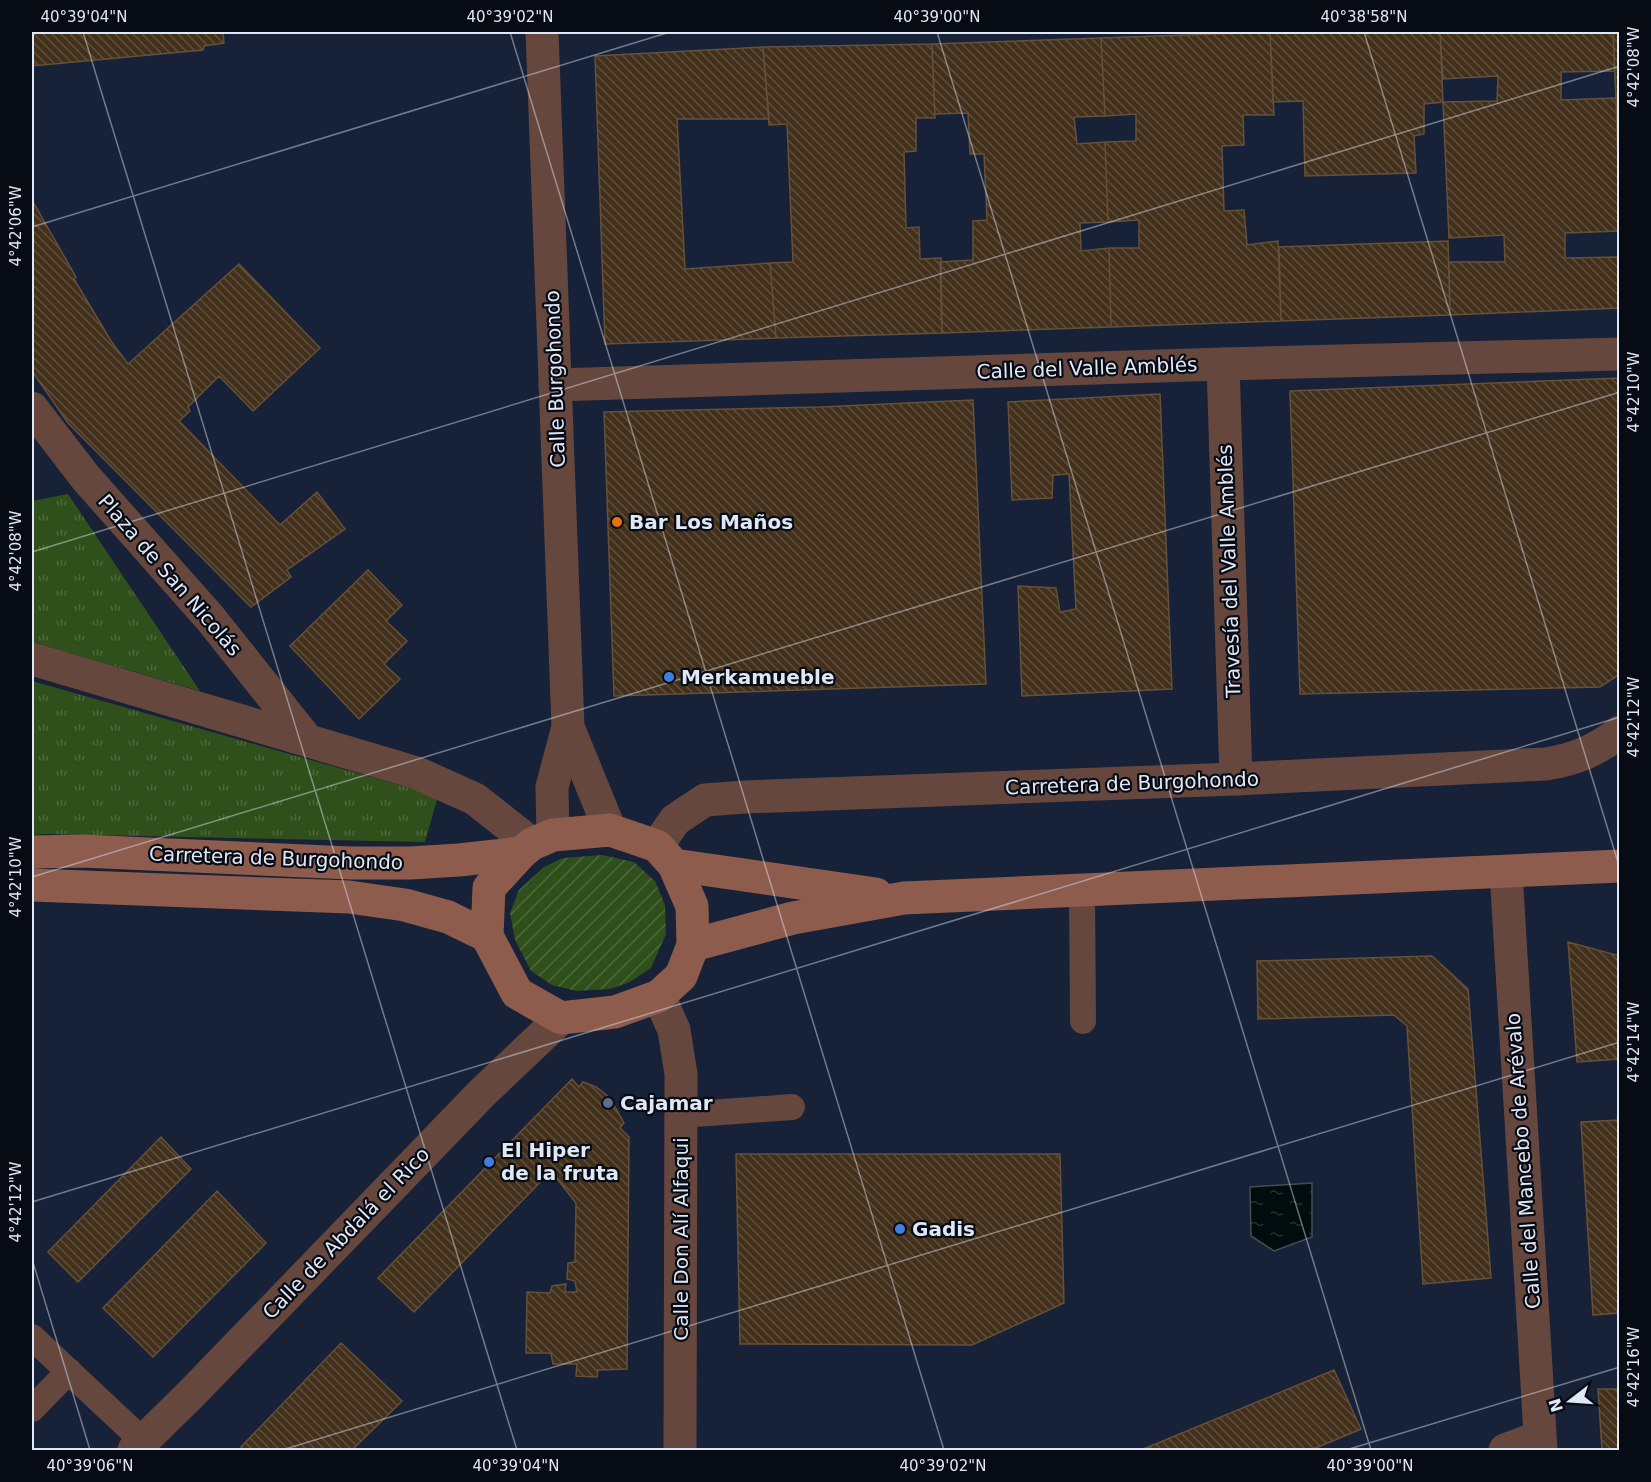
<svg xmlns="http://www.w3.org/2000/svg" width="1651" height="1482" font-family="'DejaVu Sans',sans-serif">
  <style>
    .grass { fill: url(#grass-tufts) }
    .garden { fill: url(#garden-furrows) }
    .water { fill: url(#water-ripples); stroke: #444e54; stroke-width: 1.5 }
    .building { fill: url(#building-back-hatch); stroke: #65503a; stroke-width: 1.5 }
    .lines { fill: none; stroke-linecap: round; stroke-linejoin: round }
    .service { stroke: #66473e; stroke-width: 26 }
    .pedestrian { stroke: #66473e; stroke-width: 33 }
    .minor { stroke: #66473e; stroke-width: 33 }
    .tertiary { stroke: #66473e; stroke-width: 33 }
    .secondary { stroke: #8d5c4c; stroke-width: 33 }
    .ticks { fill: none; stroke: #e0e8f6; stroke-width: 1.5; stroke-opacity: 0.45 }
    .food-dot { fill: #e8710a; stroke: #070b14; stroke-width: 2 }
    .shop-dot { fill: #3f7fe0; stroke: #070b14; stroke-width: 2 }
    .service-dot { fill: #5c6f8a; stroke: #070b14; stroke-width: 2 }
    .labels { text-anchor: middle; stroke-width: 4.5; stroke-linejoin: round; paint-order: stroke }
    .street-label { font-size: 20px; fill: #e0e8f6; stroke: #070b14 }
    .poi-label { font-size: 20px; font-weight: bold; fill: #e0e8f6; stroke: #070b14; text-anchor: start }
    .neatline { fill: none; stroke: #e0e8f6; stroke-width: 2 }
    .ticks-label { font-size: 15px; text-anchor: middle; fill: #e0e8f6 }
  </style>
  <defs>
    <pattern id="grass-tufts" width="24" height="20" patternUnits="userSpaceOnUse" patternTransform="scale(1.5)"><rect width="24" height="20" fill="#30501b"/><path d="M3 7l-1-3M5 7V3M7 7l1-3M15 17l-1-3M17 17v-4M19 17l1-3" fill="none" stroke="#4e693d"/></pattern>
    <pattern id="garden-furrows" width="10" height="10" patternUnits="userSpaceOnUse" patternTransform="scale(1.5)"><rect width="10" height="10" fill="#30501b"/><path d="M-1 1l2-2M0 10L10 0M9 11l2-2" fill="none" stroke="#4e693d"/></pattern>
    <pattern id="water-ripples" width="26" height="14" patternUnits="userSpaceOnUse" patternTransform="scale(1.5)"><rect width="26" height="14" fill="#010c0e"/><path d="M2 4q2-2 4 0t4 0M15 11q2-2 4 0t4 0" fill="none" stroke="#262f32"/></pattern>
    <pattern id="building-back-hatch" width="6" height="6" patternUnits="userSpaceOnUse" patternTransform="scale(1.5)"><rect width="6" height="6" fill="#43301b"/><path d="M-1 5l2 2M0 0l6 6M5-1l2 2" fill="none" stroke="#5e4e3d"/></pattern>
  </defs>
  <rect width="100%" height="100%" fill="#172137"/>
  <!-- grass -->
  <path class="grass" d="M68,494l132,197 -168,-49v-141z
    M32,681l406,115 -13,46 -379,-8 -14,1z"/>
  <!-- garden -->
  <path class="garden" d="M602,855l32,7 21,19 10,24 1,29 -15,34 -21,14 -20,7 -34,2 -24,-6 -21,-14 -16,-31 -5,-27 9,-23 25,-23 19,-9z"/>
  <!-- water -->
  <path class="water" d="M1312,1183v54l-38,14 -23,-15 -1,-49z"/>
  <!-- building -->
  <path class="building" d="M32,32h191l1,11 -20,3 -1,4 -171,16z
    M1270,32h170l3,70 -19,2v30l-10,2 2,37 -111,3 -2,-75 -30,1z
    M1270,32l4,83h-31l1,30 -22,1 2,65 20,-1 3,35 31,-4 3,80 -170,6 -2,-79h30v-28l-31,2 -3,-80 31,-1v-27l-31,2 -4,-78z
    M1440,32h173l2,39 -54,1v28l55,-2 4,133 -55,2v25l55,-1v51l-170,7 -1,-53h56l-1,-27 -55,3 -6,-136 54,-1 1,-25 -55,3z
    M1613,32h7v133h-1z
    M1101,38l4,78 -31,1 3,27 28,-2 3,80 -28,1 1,28 28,-3 2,79 -169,6 -2,-71 33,-2v-39l14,-1 -3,-66h-14l-2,-41 -33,1 -3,-70z
    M932,44l3,74h-19v33l-12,1 2,76 13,-1 1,32 21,-1 1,75 -166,5 -6,-75 23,-1 -6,-138 -18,1 -6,-78z
    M763,47l6,72h-92l8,150 85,-6 6,75 -171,6 -10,-288z
    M32,200l44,77 -2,2 37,62 17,23 111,-100 81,84 -67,63 -34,-35 -31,31 2,4 -11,10 101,104 37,-33 28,37 -58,41 4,7 -40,30 -183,-184 -36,-52z
    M1448,241l2,74 -169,6 -2,-74z
    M1620,378v296l-20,13 -300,7 -10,-303z
    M1160,394l12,295 -150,7 -4,-110 38,2 4,24 16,-3 -7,-135 -16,1 -1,23 -40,2 -4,-98z
    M973,400l13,284 -372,12 -10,-284 216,-5z
    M368,570l34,35 -16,16 21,20 -23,23 16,15 -41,40 -69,-73z
    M1568,942l52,14v103l-43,3z
    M1432,956l36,33 23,289 -68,6 -16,-258 -13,-11 -136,4 -1,-58z
    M572,1079l7,8 4,-5 13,5 14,11 14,25 -4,5 9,9 -2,232 -29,1 -1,7 -21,-1 1,-12h-24l-2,-11h-25l1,-61 23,1 2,-7 14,-2 -1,8h12l-2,-11 -8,-2 1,-16 7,-1 1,-59 -25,-32 -137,141 -36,-34z
    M1620,1120v193l-27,2 -12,-193z
    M161,1137l30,32 -113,113 -30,-30z
    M736,1154h324l4,149 -92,42 -232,-1z
    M217,1191l49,52 -113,114 -50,-49z
    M341,1343l61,58 -50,49h-107l-4,-3z
    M1334,1370l27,59 -50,21h-170z
    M1598,1389h22v61h-18z"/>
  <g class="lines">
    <!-- service -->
    <path class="service" d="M1082,891l1,130
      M681,1115l111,-8
      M32,1337l111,104
      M32,1409l37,-38"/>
    <!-- pedestrian -->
    <path class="pedestrian" d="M1223,364l13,415"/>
    <!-- minor -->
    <path class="minor" d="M555,385l668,-21 397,-10
      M32,408l54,70 124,140 98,123
      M32,659l385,114 58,26 57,45
      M657,846l18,-26 30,-20 40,-3 491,-18 310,-15c30,-5 49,-13 74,-32
      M1506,872l35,578
      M659,996l15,34 7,44 -1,376
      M134,1450l59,-58 290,-300 78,-74
      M1505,1450l35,-13"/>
    <!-- tertiary -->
    <path class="tertiary" d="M542,32l26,695 -16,60 1,48
      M568,727l42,103"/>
    <!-- secondary -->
    <path class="secondary" d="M610,830l47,16 17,19 18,41 1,39 -12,31 -22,20 -44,16 -54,6 -44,-25 -30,-57 2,-48 32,-35 11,-9 21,-9z
      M32,852l50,-1 269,12h59l49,-3 62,-7
      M674,865l202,29
      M32,885l317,12 56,8 43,12 39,19
      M693,945l100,-27 111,-20 716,-32"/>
  </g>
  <!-- ticks -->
  <path class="ticks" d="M83,32l434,1418M510,32l434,1418M937,32l434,1418M1364,32l256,837M32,227l638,-195M32,552l1588,-486M32,877l1588,-485M32,1202l1588,-485M32,1259l58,191M282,1450l1338,-408M1346,1450l274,-83"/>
  <!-- markers -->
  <circle class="food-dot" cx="617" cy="522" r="6"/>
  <g class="shop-dot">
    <circle cx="669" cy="677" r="6"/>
    <circle cx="489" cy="1162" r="6"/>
    <circle cx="900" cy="1229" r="6"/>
  </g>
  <circle class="service-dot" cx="608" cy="1103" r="6"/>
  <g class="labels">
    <!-- street labels -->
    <g class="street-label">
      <text transform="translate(1087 368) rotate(-2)" y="7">Calle del Valle Amblés</text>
      <text transform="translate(555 379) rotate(-92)" y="7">Calle Burgohondo</text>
      <text transform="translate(1229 571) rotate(-92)" y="7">Travesía del Valle Amblés</text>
      <text transform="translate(170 575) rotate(49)" y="7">Plaza de San Nicolás</text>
      <text transform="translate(1132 783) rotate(-2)" y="7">Carretera de Burgohondo</text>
      <text transform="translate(276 858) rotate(2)" y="7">Carretera de Burgohondo</text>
      <text transform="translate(1523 1161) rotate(-94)" y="7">Calle del Mancebo de Arévalo</text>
      <text transform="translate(346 1233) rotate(-46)" y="7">Calle de Abdalá el Rico</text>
      <text transform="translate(681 1239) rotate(-90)" y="7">Calle Don Alí Alfaqui</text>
    </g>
    <!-- poi labels -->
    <g class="poi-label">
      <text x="629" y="529">Bar Los Maños</text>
      <text x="681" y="684">Merkamueble</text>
      <text x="620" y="1110">Cajamar</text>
      <text x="501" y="1157">El Hiper<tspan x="501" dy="23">de la fruta</tspan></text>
      <text x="912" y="1236">Gadis</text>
    </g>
  </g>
  <!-- border -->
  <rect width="1651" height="1482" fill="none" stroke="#070b14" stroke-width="66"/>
  <!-- north arrow -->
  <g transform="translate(1570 1401) rotate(253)" stroke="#070b14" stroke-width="4.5" paint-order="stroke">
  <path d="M0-4.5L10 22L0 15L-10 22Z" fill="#e0e8f6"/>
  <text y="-9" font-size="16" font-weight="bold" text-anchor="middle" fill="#e0e8f6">N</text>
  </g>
  <rect x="33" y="33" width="1585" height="1416" class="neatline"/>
  <g class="ticks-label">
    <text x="84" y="22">40°39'04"N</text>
    <text x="510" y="22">40°39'02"N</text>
    <text x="937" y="22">40°39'00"N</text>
    <text x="1364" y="22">40°38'58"N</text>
    <text transform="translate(1634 67) rotate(-90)" y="5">4°42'08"W</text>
    <text transform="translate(16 226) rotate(-90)" y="5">4°42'06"W</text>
    <text transform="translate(1634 392) rotate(-90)" y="5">4°42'10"W</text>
    <text transform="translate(16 551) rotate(-90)" y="5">4°42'08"W</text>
    <text transform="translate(1634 717) rotate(-90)" y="5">4°42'12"W</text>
    <text transform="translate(16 877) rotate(-90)" y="5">4°42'10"W</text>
    <text transform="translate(1634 1042) rotate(-90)" y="5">4°42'14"W</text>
    <text transform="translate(16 1202) rotate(-90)" y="5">4°42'12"W</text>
    <text transform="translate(1634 1367) rotate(-90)" y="5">4°42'16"W</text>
    <text x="90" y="1471">40°39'06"N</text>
    <text x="516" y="1471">40°39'04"N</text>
    <text x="943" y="1471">40°39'02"N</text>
    <text x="1370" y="1471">40°39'00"N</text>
  </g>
</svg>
